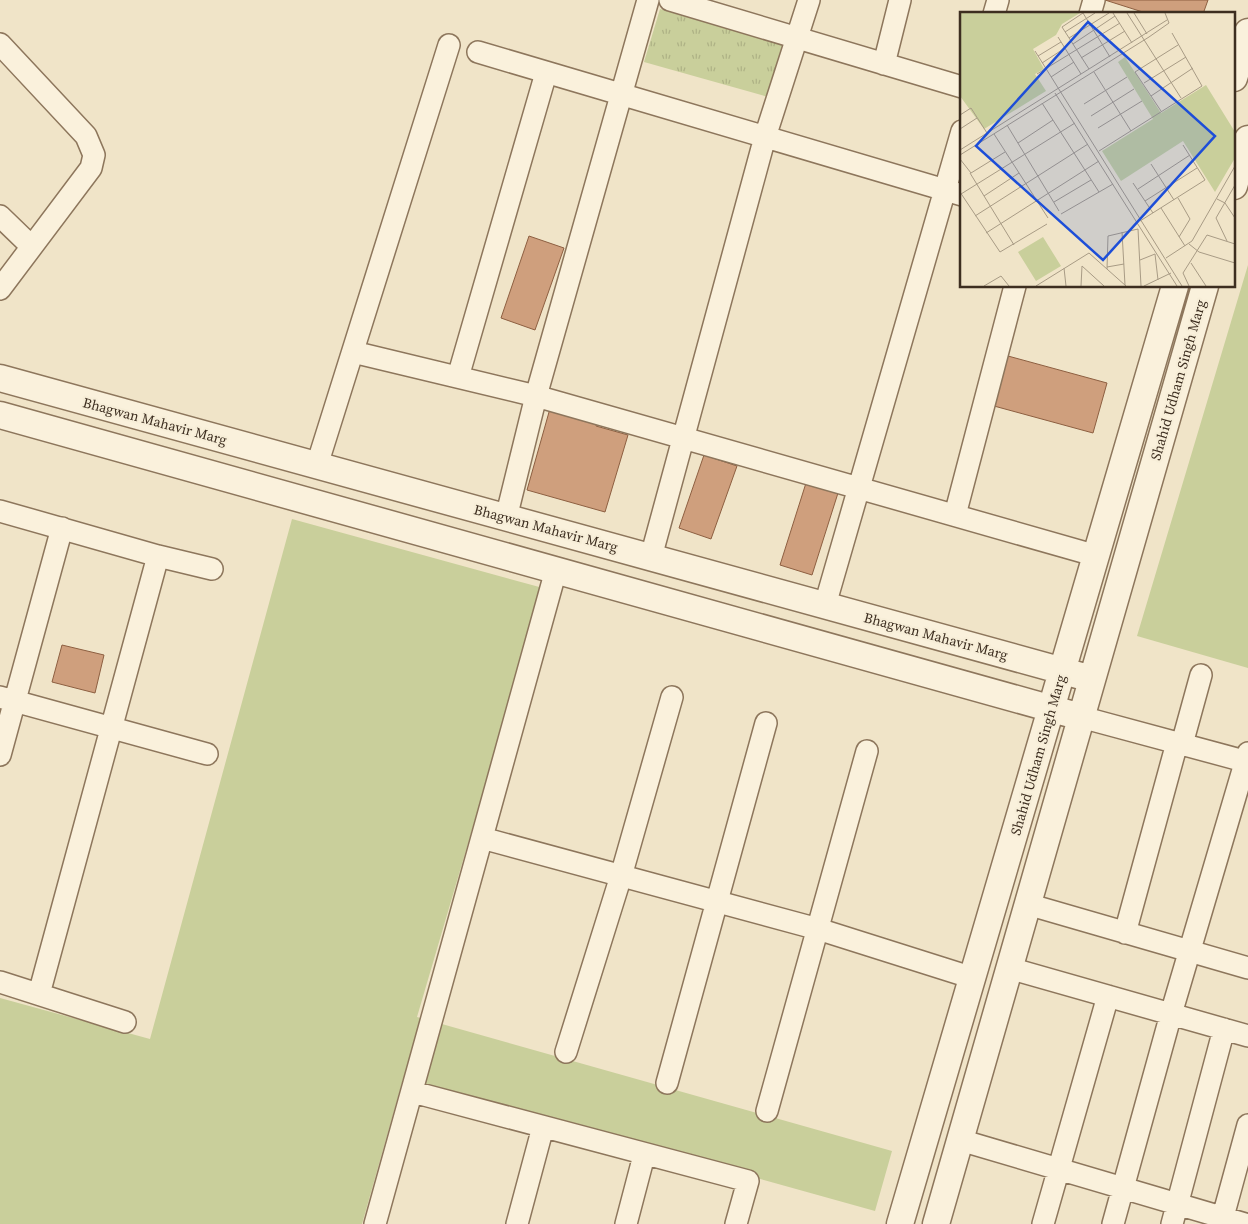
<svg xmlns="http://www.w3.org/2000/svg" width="1248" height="1224" font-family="'Source Serif 4',serif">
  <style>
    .grass { fill: url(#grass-tufts) }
    .park { fill: #c9cf9b }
    .building { fill: #cf9f7d; stroke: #8d5f41 }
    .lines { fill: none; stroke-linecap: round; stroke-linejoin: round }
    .minor-casing { stroke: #8d765c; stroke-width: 24 }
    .tertiary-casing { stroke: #8d765c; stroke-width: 29 }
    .minor { stroke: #faf1dc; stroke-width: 21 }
    .tertiary { stroke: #faf1dc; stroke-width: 26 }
    .labels { text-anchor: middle; stroke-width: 4.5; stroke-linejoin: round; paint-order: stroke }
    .street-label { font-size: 14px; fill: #3d2e20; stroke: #f7eed8 }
    .inset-road { fill: none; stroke: #a89b85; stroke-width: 1 }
    .view { fill: #1d4ed8; fill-opacity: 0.15; stroke: #1d4ed8; stroke-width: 2.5 }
    .inset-edge { fill: none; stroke: #3d2e20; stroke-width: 2.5 }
  </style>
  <defs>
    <pattern id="grass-tufts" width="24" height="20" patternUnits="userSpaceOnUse" patternTransform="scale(1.25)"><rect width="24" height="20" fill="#c9cf9b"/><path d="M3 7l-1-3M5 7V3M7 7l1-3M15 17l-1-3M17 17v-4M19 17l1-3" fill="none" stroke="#aeb285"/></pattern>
  </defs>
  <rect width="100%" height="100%" fill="#f0e4c8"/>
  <!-- grass -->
  <path class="grass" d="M660,9l123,36 -15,52 -124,-35z"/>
  <!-- park -->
  <path class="park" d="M1248,265v403l-111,-32z
    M292,519l251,69 -126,429 475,134 -17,60 -472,-132 -41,145h-362v-226l150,41z"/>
  <!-- building -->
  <path class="building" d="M1105,0h103l-5,14h-54z
    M529,236l35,12 -29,82 -34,-12z
    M1008,356l99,27 -14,50 -99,-27z
    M551,405l47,14 -2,7 32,9 -23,77 -78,-22z
    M704,455l33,11 -26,73 -32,-11z
    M806,483l32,10 -26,82 -32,-10z
    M62,645l42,10 -9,38 -43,-11z"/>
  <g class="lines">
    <!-- minor casing -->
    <g class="minor-casing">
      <path id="minor" d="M670,0l292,87
        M994,14l4,-14
        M1090,14l4,-14
        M0,44l86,92 8,19 -3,13 -91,121
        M478,52l484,143
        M884,64l16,-64
        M0,216l31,30
        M353,352l183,44 561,160
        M458,377l88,-304
        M317,465l132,-420
        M0,511l158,45 54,13
        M955,515l60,-229
        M506,518l30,-122 112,-396
        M651,557l114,-420 44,-137
        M825,605l137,-474
        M0,697l207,57
        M1081,717l167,45
        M1182,744l19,-69
        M0,755l62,-227
        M482,838l336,91 155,49
        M1027,904l221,64
        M1125,933l52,-190
        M1009,968l239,68
        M0,982l125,40
        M39,994l119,-438
        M566,1052l55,-176 51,-179
        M667,1083l99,-360
        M413,1092l335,89 -12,43
        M767,1111l100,-360
        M960,1140l285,84
        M375,1224l181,-654
        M517,1224l26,-97
        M626,1224l16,-61
        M1043,1224l65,-228
        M1113,1224l58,-210 77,-261
        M1172,1224l52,-195
        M1221,1224l27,-99"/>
    </g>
    <!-- tertiary casing -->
    <g class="tertiary-casing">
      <path id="tertiary" d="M1234,78l14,-46
        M1234,186l14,-47
        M0,378l1092,301
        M0,415l1081,302
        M900,1224l275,-938
        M936,1224l269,-938"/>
    </g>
    <!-- minor -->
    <use href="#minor" class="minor"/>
    <!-- tertiary -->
    <use href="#tertiary" class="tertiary"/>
  </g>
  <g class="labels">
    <!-- street labels -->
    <g class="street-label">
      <text transform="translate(1178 380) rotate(-74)" y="5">Shahid Udham Singh Marg</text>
      <text transform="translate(155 421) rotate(15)" y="5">Bhagwan Mahavir Marg</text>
      <text transform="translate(546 528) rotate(15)" y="5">Bhagwan Mahavir Marg</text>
      <text transform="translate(936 636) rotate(15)" y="5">Bhagwan Mahavir Marg</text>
      <text transform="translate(1038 755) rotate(-74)" y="5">Shahid Udham Singh Marg</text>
    </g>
  </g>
  <!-- overview -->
  <g transform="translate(960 12)">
    <rect width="275" height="275" fill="#f0e4c8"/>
    <path d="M0,1h120l-18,11 -6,11 -23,14 11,20 -9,5 11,17 -62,38 -24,-33zM165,45l36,56 45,-28 29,47v26l-20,34 -32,-51 -62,40 -19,-30 51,-32 -35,-57zM83,225l18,29 -25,15 -18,-29z" fill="#c9cf9b"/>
    <path class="inset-road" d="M123,1l-21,14 27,42M123,1l27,44M153,1l19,30M167,1l54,85M174,1l13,21M105,20l30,-19M98,25l23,37M109,26l40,-25M113,32l42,-28M75,39l147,235M78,44l23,-14M121,46l44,-27M82,51l23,-15M134,60l37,59M77,62l83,-51M91,65l23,-15M184,71l42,-26M95,81l122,193M191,84l42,-28M82,91l57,89M124,92l43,-27M201,99l-26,-39 43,-27M0,103l11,-7 16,25M131,104l43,-27M47,113l52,86M138,116l44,-27M0,117l17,-11M34,122l54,84M58,131l35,-23M0,138l207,-130M139,139l103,-65 -30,-53M0,143l189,-118 20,-14 -4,-10M0,147l11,14 34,-21M191,152l23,36M10,161l44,72M173,171l20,30M178,177l52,-34M0,180l40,60 47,-28M1,182l114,-71M24,184l35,-23M218,186l12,21 -11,18M257,187l8,4 10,15M185,189l52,-33M94,190l37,-22M201,196l24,38M101,202l52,-30M15,204l113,-72M180,209l65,-41 -22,-35M162,220l3,53M26,221l113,-72M267,229l-11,-23 19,-33M229,232l10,8 36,11M206,246l26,-17 43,-75M180,248l15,-6 3,26M231,251l15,23M147,255l17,-3M104,256l2,18M147,257l1,-33 30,-7 3,57M24,274l17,-10 8,10M76,274l53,-33 37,33M121,274l1,-20 22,20M184,274l27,-13M229,274l-6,-13 24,-38 28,9"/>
    <path class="view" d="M128,10l127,114 -112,124 -127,-114z"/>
    <rect width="275" height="275" class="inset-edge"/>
  </g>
</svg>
